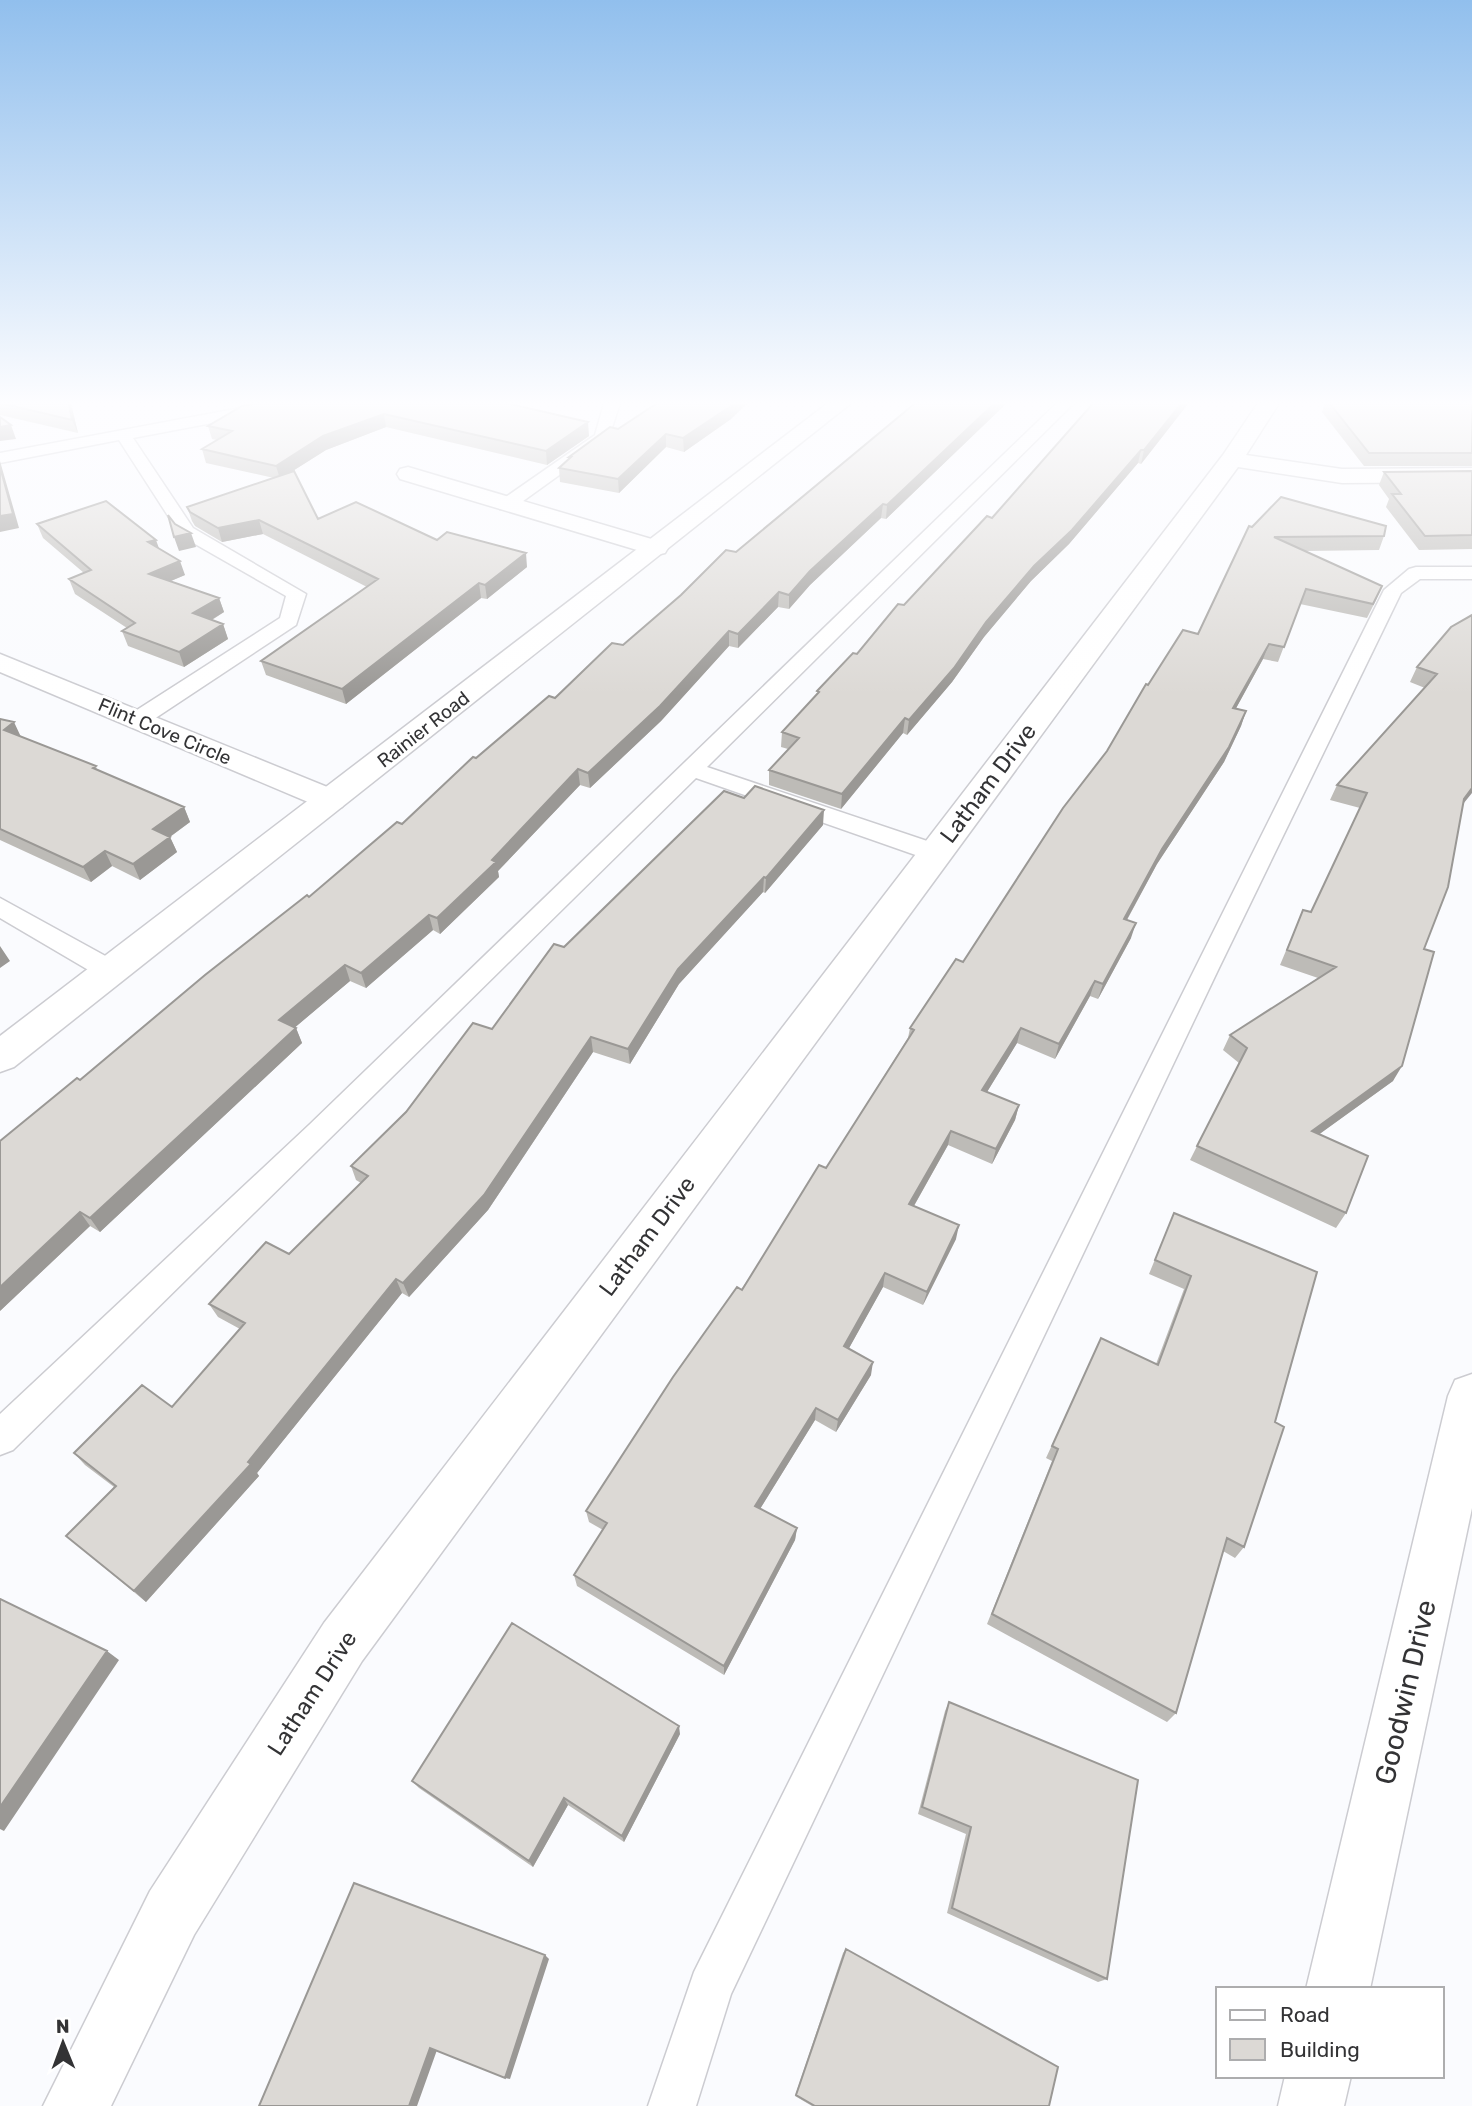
<svg xmlns="http://www.w3.org/2000/svg" width="1472" height="2106" font-family="Rubik,sans-serif">
  <style>
    .lines { fill: none; stroke-linecap: round; stroke-linejoin: round }
    .service-casing { stroke: #ccccd1; stroke-width: 3 }
    .minor-casing { stroke: #ccccd1; stroke-width: 3 }
    .tertiary-casing { stroke: #ccccd1; stroke-width: 3 }
    .service { fill: #fff; fill-rule: evenodd }
    .minor { fill: #fff; fill-rule: evenodd }
    .tertiary { fill: #fff; fill-rule: evenodd }
    .wall { fill: #bdbbb7 }
    .shaded-wall { fill: #9a9895 }
    .building { fill: #dcd9d5; stroke: #9a9895; stroke-width: 2 }
    .labels { text-anchor: middle; stroke-width: 6; stroke-linejoin: round; paint-order: stroke }
    .far-street-label { font-size: 19px; fill: #333335; stroke: #fff }
    .street-label { font-size: 23px; fill: #333335; stroke: #fff }
    .near-street-label { font-size: 28px; fill: #333335; stroke: #fff }
  </style>
  <rect width="100%" height="100%" fill="#fafbfe"/>
  <g class="lines">
    <!-- service casing -->
    <g class="service-casing">
      <path id="service" d="M283,400h33l-8,5 -175,33 60,90 113,66 -10,31 -151,100h-16l-3,-5 3,-5 151,-97 6,-22 -105,-60 -62,-96 -119,23v-10z
        M605,400h16l-13,40 -96,69h-12l-3,-4 3,-4 95,-66z
        M1060,400h17l-370,367 238,80 3,6 -3,6 -9,2 -9,-2 -231,-81 -683,672 -13,5v-41l309,-289z
        M1416,567h56v12h-52l-19,14 -183,377 -487,1024 -35,112h-48l46,-134 690,-1382 25,-21z
        M0,898l120,66 4,7 -4,7 -9,2 -9,-2 -102,-60z"/>
    </g>
    <!-- minor casing -->
    <g class="minor-casing">
      <path id="minor" d="M1260,400h21l-35,55 96,14 130,-1v14l-130,1 -104,-16 -876,1194 -168,274 -83,171h-68l107,-215 174,-268 899,-1168z
        M408,467l257,76 3,5 -3,5 -9,2 -9,-2 -247,-74 -3,-5 3,-5z
        M0,654l342,139 5,7 -5,7 -11,3 -11,-3 -320,-135z
        M1472,1374v134l-102,481h-64l142,-593 7,-16z
        M1285,2076h66l-7,30h-66z"/>
    </g>
    <!-- tertiary casing -->
    <g class="tertiary-casing">
      <path id="tertiary" d="M832,400h23l-841,667 -14,5v-36z"/>
    </g>
    <!-- service -->
    <use href="#service" class="service"/>
    <!-- minor -->
    <use href="#minor" class="minor"/>
    <!-- tertiary -->
    <use href="#tertiary" class="tertiary"/>
  </g>
  <!-- wall -->
  <path class="wall" d="M0,400h70l8,33 -78,-18z
    M275,400l314,36 -42,29 -161,-38 -60,23 -35,22 27,47 119,21 90,27 -40,32 -6,-1 -135,106 -80,-29 -5,-14 106,-74 -104,-53 -41,8 -27,-16 -3,-5 -5,-14 87,-29 -68,-15 -4,-14 15,-9 -5,-1 -4,-13z
    M915,400h95l-124,119 -5,-1 -71,67 -21,24 -11,-2 -40,41 -9,-2 -68,75 -71,67 -10,-3 -82,86 1,6 -59,57 -7,-4 -67,58 -16,-7 -55,46 1,1 6,15 -202,189 -10,-6 -90,85 80,-231 229,-183 93,-73 74,-66 147,-113 292,-242z
    M1096,400h99h-4l-50,64 -3,-1 -69,81 -38,37 -47,56 -32,45 -45,53 -4,-2 -62,76 -72,-24v-15l19,-21 -7,-2 1,-15 35,-38v-3l40,-37 47,-49 88,-87z
    M1326,400h146v66h-108l-42,-54z
    M731,419l-47,33 -18,-5 -47,46 -59,-11 -1,-14 10,-9v-2l49,-28z
    M1472,471v78l-53,1 -33,-43 3,-8 -10,-14 5,-13z
    M37,524l121,24 27,27 -14,6 48,17 5,14 -12,8 11,4 5,15 -44,28 -56,-21 -6,-15 5,-3 -52,-34 -6,-15 15,-6 -41,-35z
    M1252,527l132,9 -5,14 -74,1 77,35 -6,14 -9,18 -67,-14 -22,58 -15,-3 -27,49 10,3 -5,15 -17,36 -67,102 -30,56 4,18 -33,61 -8,-3 -35,63 -38,-16 -30,49 32,13 -4,15 -23,44 -44,-19 -34,61 42,33 -33,66 -40,-18 -34,61 22,27 -35,57 -21,-12 -55,89 37,19 -2,12 -71,135 -147,-89 -3,-11 29,-45 -14,-8 -3,-11 240,-343 82,-130 2,-10 53,-66 144,-211 41,-66 50,-51z
    M1472,615l-10,190 -38,144 -31,132 -74,53 27,79 -10,15 -146,-68 49,-97 -16,-13 7,-15 88,-57 -38,-13 23,-55 8,2 49,-104 -30,-8 7,-15 88,-97 -15,-6 7,-15z
    M0,719l21,18 75,29 1,4 87,37 6,15 -20,15 7,15 -37,28 -28,-14 -21,16 -91,-42z
    M823,825l-58,68 -2,-1 -84,92 -49,80 -37,-12 -105,158 -79,87 -7,-4 -145,180 2,3 -113,126 -80,-66 48,-49 -29,-22 -11,-12 98,-46 68,-78 -22,-12 -9,-13 80,-50 72,-71 -5,-3 -5,-14 141,-137 72,-82z
    M1174,1213l101,209 -31,125 -9,11 -12,-7 -47,162 -9,9 -180,-98 65,-163 -6,-3 55,-120 55,26 28,-75 -35,-15z
    M949,1702l158,277 -9,3 -151,-69 19,-79 -48,-20 27,-103z
    M680,1734l-56,108 -56,-37 -35,62 -114,-79 -7,-7z
    M846,1949l203,157h-237l-17,-10 48,-143z"/>
  <!-- shaded-wall -->
  <path class="shaded-wall" d="M68,400h2l8,33 -6,-13z
    M737,400h14l-20,19 -47,33 -1,-14z
    M998,400h12l-124,119 1,-14z
    M1184,400h7l-50,64 3,-14z
    M384,414l2,13 -60,23 -46,29 -4,-13 47,-30z
    M588,422l1,14 -42,29 -1,-14z
    M11,425l5,14 -16,2v-14z
    M666,434v13l-47,46 -1,-14z
    M1141,450l-3,13 -69,81 -38,37 -47,56 -32,45 -45,53 2,-15 77,-98 48,-56z
    M0,461l19,67 -19,4z
    M883,504l-2,14 -71,67 -21,24v-14l21,-24z
    M259,520l4,14 -41,8 -4,-14z
    M191,533l5,14 -17,4 -5,-14z
    M156,540l5,14 -13,-12z
    M526,553l1,14 -40,32 -2,-14z
    M180,561l5,14 -31,13 -5,-14z
    M479,583l2,15 -135,106 -4,-15z
    M779,592l-1,15 -40,41v-14z
    M219,598l5,14 -26,16 -5,-15z
    M223,624l5,15 -44,28 -5,-15z
    M729,631v15l-68,75 -71,67 -2,-15z
    M1269,644l-6,15 -35,64 5,-15z
    M1246,711l-5,15 -17,36 -67,102 -38,70 5,-15 38,-70z
    M905,718l-2,15 -62,76 1,-15z
    M14,722l7,15 -17,-7z
    M578,769l2,16 -82,86 1,6 -59,57 -3,-16z
    M1472,788v5l-17,21 9,-15z
    M184,807l6,15 -30,22 -7,-15z
    M824,810l-1,15 -58,68 1,-15z
    M170,837l7,15 -37,28 -7,-16z
    M105,851l7,15 -21,16 -8,-15z
    M764,877l-1,15 -84,92 -49,80 -2,-15 50,-80z
    M429,915l4,15 -67,58 -5,-15z
    M1136,923l-5,15 -33,61 5,-15z
    M0,946l10,15 -10,7z
    M345,965l5,16 -64,54 -7,-15z
    M1095,981l-5,15 -35,63 4,-15z
    M296,1028l6,15 -202,189 -10,-14z
    M1021,1028l-4,15 -38,62 3,-15z
    M591,1037l2,15 -105,158 -79,87 -6,-14z
    M1402,1066l-9,15 -90,65 9,-15z
    M1019,1105l-4,15 -23,44 4,-15z
    M951,1131l-3,14 -41,73 2,-14z
    M80,1212l10,14 -90,85v-24z
    M959,1225l-3,14 -33,66 4,-13z
    M885,1273l-2,14 -40,72 1,-13z
    M396,1279l6,14 -145,180 2,3 -113,126 -12,-11 114,-129z
    M873,1362l-2,13 -35,57 2,-12z
    M816,1408l-1,12 -60,97v-11z
    M797,1528l-2,12 -71,135v-9z
    M107,1651l12,9 -115,171 -4,-2v-22z
    M679,1726l1,8 -56,108 -2,-6z
    M564,1798l4,7 -35,62 -4,-6z
    M545,1955l4,4 -39,120 -5,-1z
    M430,2048l7,2 -20,56h-8z"/>
  <!-- building -->
  <path class="building" d="M0,400h68l4,20 -72,-17z
    M275,400h218l95,22 -42,29 -162,-37 -61,22 -47,30 -74,-17 30,-18 -24,-5 34,-20z
    M662,400h75l-6,6 -48,32 -17,-4 -48,45 -59,-11 12,-11h-2l41,-30 8,2z
    M919,400h79l-111,105 -4,-1 -73,67 -21,24 -10,-3 -41,42 -9,-3 -69,75 -72,67 -10,-4 -86,91 4,2 -59,56 -8,-3 -68,58 -16,-8 -66,55 17,8 -206,190 -10,-6 -80,75v-146l77,-63 3,2 125,-105 102,-80 2,2 88,-75 5,2 71,-67 3,1 73,-62 6,2 57,-55 11,2 58,-50 45,-45 10,2z
    M1096,400h88l-40,50h-3l-69,80 -38,36 -48,56 -32,46 -45,52 -4,-2 -63,76 -73,-24 30,-32 -17,-6 37,-40 -2,-1 36,-38 4,1 41,-50 6,1 83,-89 5,2z
    M1327,400h145v53h-103z
    M0,417l11,8 -11,2z
    M0,467l13,47 -13,2z
    M294,471l24,48 38,-17 81,38 10,-8 79,21 -41,32 -6,-2 -137,106 -81,-28 117,-82 -119,-59 -41,8 -28,-16 -3,-5z
    M1472,471v64l-47,1 -33,-42h9l-17,-22z
    M1281,497l105,29 -2,10 -110,1 108,49 -9,18 -67,-15 -22,58 -15,-3 -36,64 13,3 -17,36 -67,102 -38,70 12,4 -33,61 -8,-3 -36,63 -38,-16 -39,62 37,15 -23,44 -45,-18 -42,73 50,21 -32,67 -42,-19 -41,73 29,16 -35,58 -22,-12 -61,98 42,22 -73,138 -150,-91 33,-52 -21,-12 87,-134 64,-90 5,3 77,-125 7,3 88,-138 -4,-2 46,-69 7,3 100,-154 44,-57 39,-67 2,1 35,-55 15,4 51,-108 3,1z
    M106,501l50,39 -8,2 32,19 -31,13 70,24 -26,15 30,11 -44,28 -57,-21 13,-8 -66,-44 22,-9 -54,-46z
    M168,515l7,9 16,9 -17,4z
    M1472,615v173l-8,11 -16,88 -24,62 10,3 -32,114 -90,65 56,25 -22,57 -149,-67 50,-98 -17,-13 106,-68 -49,-17 16,-40 8,2 56,-119 -30,-8 100,-111 -20,-7 34,-40z
    M0,719l14,3 -10,8 92,36 -3,2 91,39 -31,22 17,8 -37,27 -28,-13 -22,16 -83,-38z
    M755,786l69,24 -58,68 -2,-1 -86,92 -50,80 -37,-12 -107,158 -81,88 -7,-4 -148,183 3,2 -117,127 -68,-55 50,-50 -42,-33 68,-68 30,22 73,-84 -36,-19 57,-62 23,12 79,-78 -17,-10 55,-54 67,-89 19,6 62,-85 10,3 160,-156 20,7z
    M1174,1213l143,59 -42,150 9,5 -40,120 -17,-9 -51,175 -184,-99 66,-165 -6,-3 49,-108 57,27 33,-89 -36,-16z
    M0,1599l107,52 -107,156z
    M512,1623l167,103 -57,110 -58,-38 -35,63 -117,-80z
    M949,1702l189,78 -31,199 -155,-71 19,-81 -49,-20z
    M354,1883l191,72 -40,123 -75,-30 -21,58h-150z
    M846,1949l212,118 -9,39h-234l-19,-11z"/>
  <!-- sky -->
  <linearGradient id="sky" x2="0" y2="1"><stop stop-color="#91bfed"/><stop offset="0.58" stop-color="#fdfdff"/><stop offset="1" stop-color="#fdfdff" stop-opacity="0"/></linearGradient>
  <rect width="1472" height="695" fill="url(#sky)"/>
  <g class="labels">
    <!-- far-street labels -->
    <g class="far-street-label">
      <text transform="translate(423 729) rotate(-38)" y="7">Rainier Road</text>
      <text transform="translate(165 731) rotate(23)" y="7">Flint Cove Circle</text>
    </g>
    <!-- street labels -->
    <g class="street-label">
      <text transform="translate(988 783) rotate(-53)" y="8">Latham Drive</text>
      <text transform="translate(647 1236) rotate(-53)" y="8">Latham Drive</text>
      <text transform="translate(312 1693) rotate(-57)" y="8">Latham Drive</text>
    </g>
    <!-- near-street labels -->
    <g class="near-street-label">
      <text transform="translate(1405 1692) rotate(-77)" y="10">Goodwin Drive</text>
    </g>
  </g>
  <!-- legend -->
  <rect x="1216" y="1987" width="228" height="91" fill="#ffffff" stroke="#adadae" stroke-width="2"/>
  <rect x="1230" y="2010" width="35" height="10" fill="#ffffff" stroke="#adadae" stroke-width="2"/>
  <text x="1280" y="2022" font-size="21" fill="#333335">Road</text>
  <rect x="1230" y="2039" width="35" height="21" fill="#dcd9d5" stroke="#adadae" stroke-width="2"/>
  <text x="1280" y="2057" font-size="21" fill="#333335">Building</text>
  <!-- north arrow -->
  <g transform="translate(63 2043) rotate(359)" stroke="#ffffff" stroke-width="5" paint-order="stroke">
  <path d="M0-5L12 26L0 18L-12 26Z" fill="#333335"/>
  <text y="-10" font-size="19" font-weight="bold" text-anchor="middle" fill="#333335">N</text>
  </g>
</svg>
